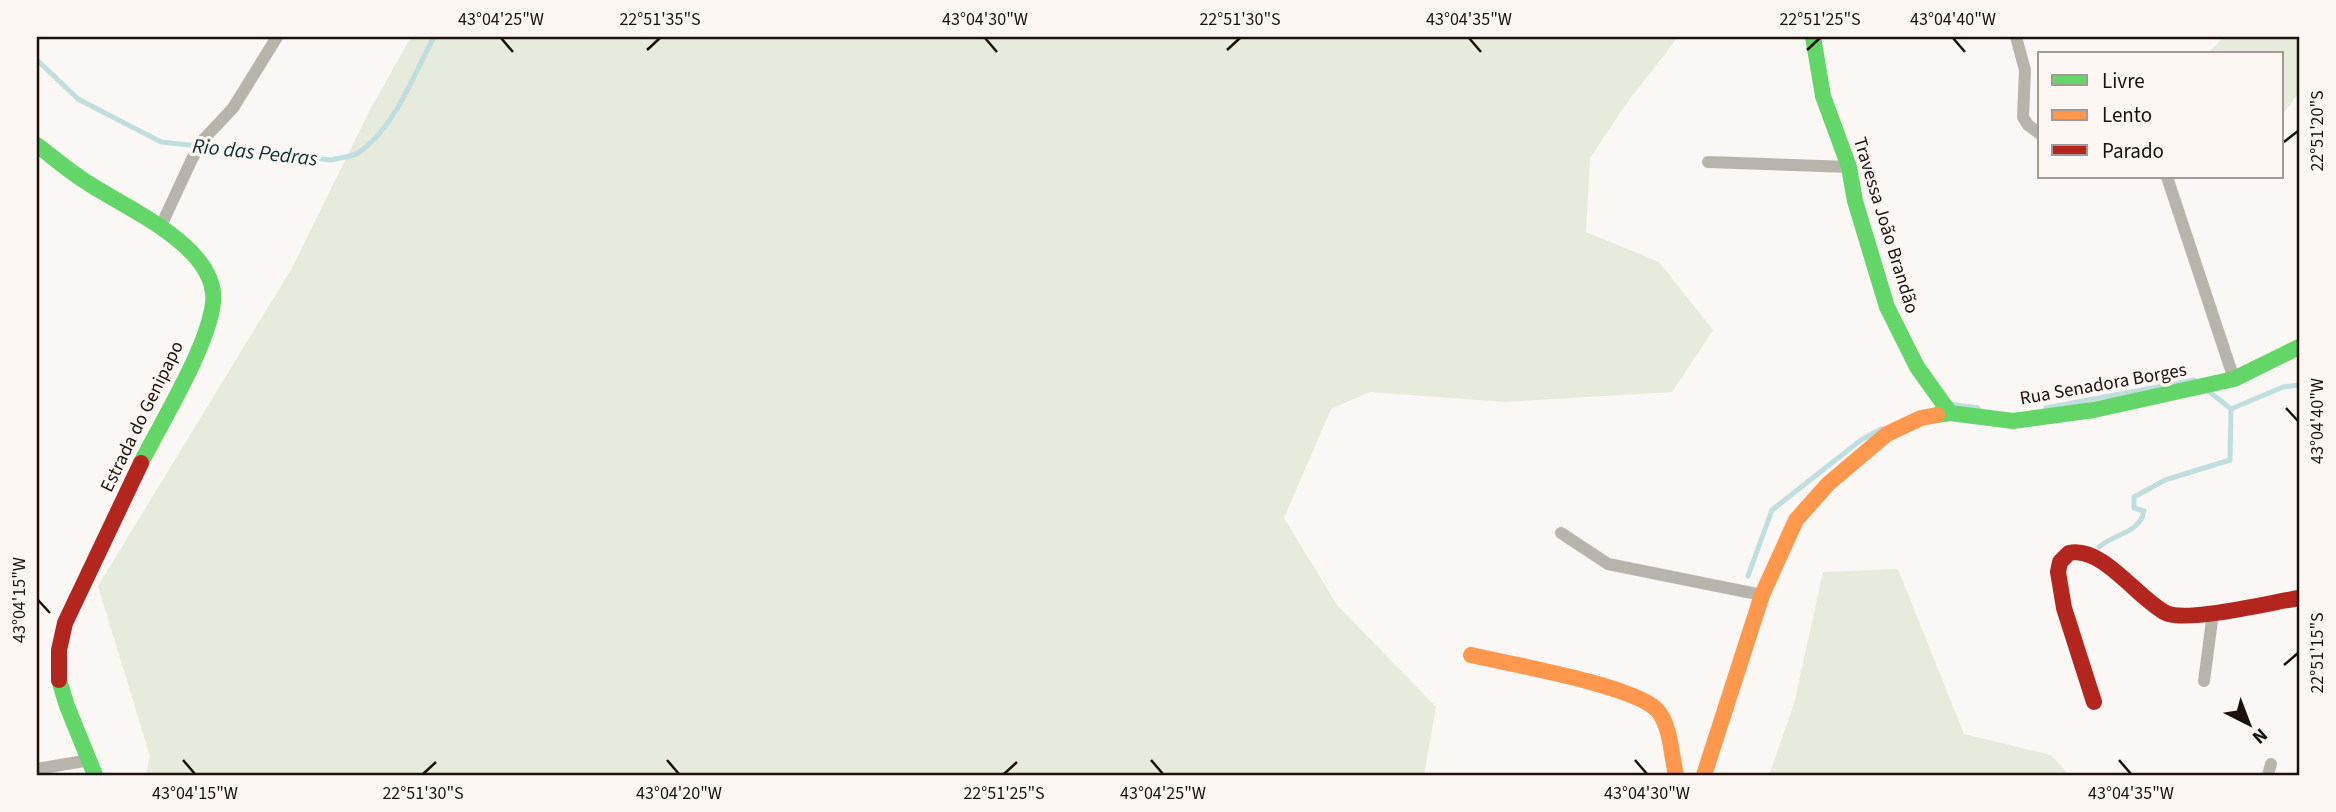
<svg xmlns="http://www.w3.org/2000/svg" width="2336" height="812" font-family="'Source Sans 3',sans-serif">
  <style>
    .green { fill: #e6ebdc }
    .lines { fill: none; stroke-linecap: round; stroke-linejoin: round }
    .stream { stroke: #bfdee0; stroke-width: 5 }
    .street { stroke: #b9b4ab; stroke-width: 12 }
    .fast { stroke: #63d668; stroke-width: 16 }
    .slow { stroke: #ff974d; stroke-width: 16 }
    .jam { stroke: #b3261e; stroke-width: 16 }
    .ticks { fill: none; stroke: #1c110b; stroke-width: 2.5 }
    .labels { text-anchor: middle; stroke-width: 7; stroke-linejoin: round; paint-order: stroke }
    .street-label { font-size: 19px; fill: #1c110b; stroke: #fdf6f2 }
    .water-label { font-size: 21px; font-style: italic; fill: #033134; stroke: #fdf6f2 }
    .neatline { fill: none; stroke: #1c110b; stroke-width: 2.5 }
    .ticks-label { font-size: 18px; text-anchor: middle; fill: #1c110b }
  </style>
  <rect width="100%" height="100%" fill="#faf7f5"/>
  <!-- green -->
  <path class="green" d="M411,37h1267l-52,67 -36,54 -4,74 73,30 54,68 -41,62 -168,10 -134,-10 -39,17 -47,109 53,87 99,102 -12,68h-1278l4,-19 -52,-170 194,-318 78,-158z
    M2224,37h75v56l-17,22v-61h-75z
    M1898,569l66,165 87,21 18,20h-300l25,-71 29,-132z"/>
  <g class="lines">
    <!-- stream -->
    <path class="stream" d="M37,60l41,39 83,43 170,18c8,-2 20,-3 27,-7 37,-25 56,-79 76,-116
      M2207,390l24,19
      M1949,404l29,4
      M2046,408l148,-28 6,4
      M2099,547c16,-14 40,-13 45,-36l-10,-3v-11l31,-17 65,-20 1,-51 52,-22 16,-2
      M1748,576l24,-66 89,-70 20,-11"/>
    <!-- street -->
    <path class="street" d="M2016,37l9,33 -2,47 5,8 12,9
      M1708,162l141,5
      M2167,177l67,202
      M160,228l32,-69 10,-18 31,-33 44,-71
      M1561,533l47,31 154,31
      M2204,681l9,-68
      M37,769l53,-9
      M2268,775l3,-11"/>
    <!-- fast -->
    <path class="fast" d="M1813,37l10,59 26,71 6,34 32,106 30,60 33,46
      M37,145c17,13 33,27 51,38 39,26 131,64 125,120 -5,44 -51,118 -72,160
      M1937,415l13,-2 63,8 81,-11 140,-31 65,-32
      M59,680l8,26 28,69"/>
    <!-- slow -->
    <path class="slow" d="M1471,655c38,9 160,30 185,54 15,15 15,46 20,66
      M1704,775l58,-180 34,-75 32,-36 59,-50 34,-16 16,-3"/>
    <!-- jam -->
    <path class="jam" d="M59,680v-30l6,-27 76,-160
      M2094,702l-30,-94 -6,-36 2,-10 9,-9c33,-8 69,46 97,60 21,10 107,-11 133,-15"/>
  </g>
  <!-- ticks -->
  <path class="ticks" d="M501,38l12,14M985,38l12,14M1469,38l12,14M1953,38l12,14M647,50l13,-12M1227,50l13,-12M1807,50l13,-12M2284,142l14,-11M2286,408l12,13M38,600l12,13M2284,665l14,-12M183,760l12,14M667,760l12,14M1151,760l12,14M1635,760l12,14M2119,760l12,14M423,774l13,-12M1004,774l13,-12"/>
  <g class="labels">
    <!-- street labels -->
    <g class="street-label">
      <text transform="translate(1887 225) rotate(73)" y="7">Travessa João Brandão</text>
      <text transform="translate(2103 383) rotate(-10)" y="7">Rua Senadora Borges</text>
      <text transform="translate(141 416) rotate(-64)" y="7">Estrada do Genipapo</text>
    </g>
    <!-- water labels -->
    <g class="water-label">
      <text transform="translate(255 152) rotate(6)" y="7">Rio das Pedras</text>
    </g>
  </g>
  <!-- border -->
  <rect width="2336" height="812" fill="none" stroke="#fdf6f2" stroke-width="77"/>
  <!-- legend -->
  <rect x="2038" y="52" width="245" height="126" fill="#fdf6f2" stroke="#a39a96" stroke-width="2"/>
  <rect x="2052" y="75" width="35" height="10" fill="#63d668" stroke="#a39a96" stroke-width="2"/>
  <text x="2102" y="88" font-size="21" fill="#1c110b">Livre</text>
  <rect x="2052" y="110" width="35" height="10" fill="#ff974d" stroke="#a39a96" stroke-width="2"/>
  <text x="2102" y="122" font-size="21" fill="#1c110b">Lento</text>
  <rect x="2052" y="145" width="35" height="10" fill="#b3261e" stroke="#a39a96" stroke-width="2"/>
  <text x="2102" y="158" font-size="21" fill="#1c110b">Parado</text>
  <!-- north arrow -->
  <g transform="translate(2249 724) rotate(138)" stroke="#fdf6f2" stroke-width="5" paint-order="stroke">
  <path d="M0-5L12 26L0 18L-12 26Z" fill="#1c110b"/>
  <text y="-10" font-size="19" font-weight="bold" text-anchor="middle" fill="#1c110b">N</text>
  </g>
  <rect x="38" y="38" width="2260" height="736" class="neatline"/>
  <g class="ticks-label">
    <text x="501" y="25">43°04'25"W</text>
    <text x="660" y="25">22°51'35"S</text>
    <text x="985" y="25">43°04'30"W</text>
    <text x="1240" y="25">22°51'30"S</text>
    <text x="1469" y="25">43°04'35"W</text>
    <text x="1820" y="25">22°51'25"S</text>
    <text x="1953" y="25">43°04'40"W</text>
    <text transform="translate(2317 131) rotate(-90)" y="6">22°51'20"S</text>
    <text transform="translate(2317 421) rotate(-90)" y="6">43°04'40"W</text>
    <text transform="translate(19 600) rotate(-90)" y="6">43°04'15"W</text>
    <text transform="translate(2317 653) rotate(-90)" y="6">22°51'15"S</text>
    <text x="195" y="799">43°04'15"W</text>
    <text x="423" y="799">22°51'30"S</text>
    <text x="679" y="799">43°04'20"W</text>
    <text x="1004" y="799">22°51'25"S</text>
    <text x="1163" y="799">43°04'25"W</text>
    <text x="1647" y="799">43°04'30"W</text>
    <text x="2131" y="799">43°04'35"W</text>
  </g>
</svg>
